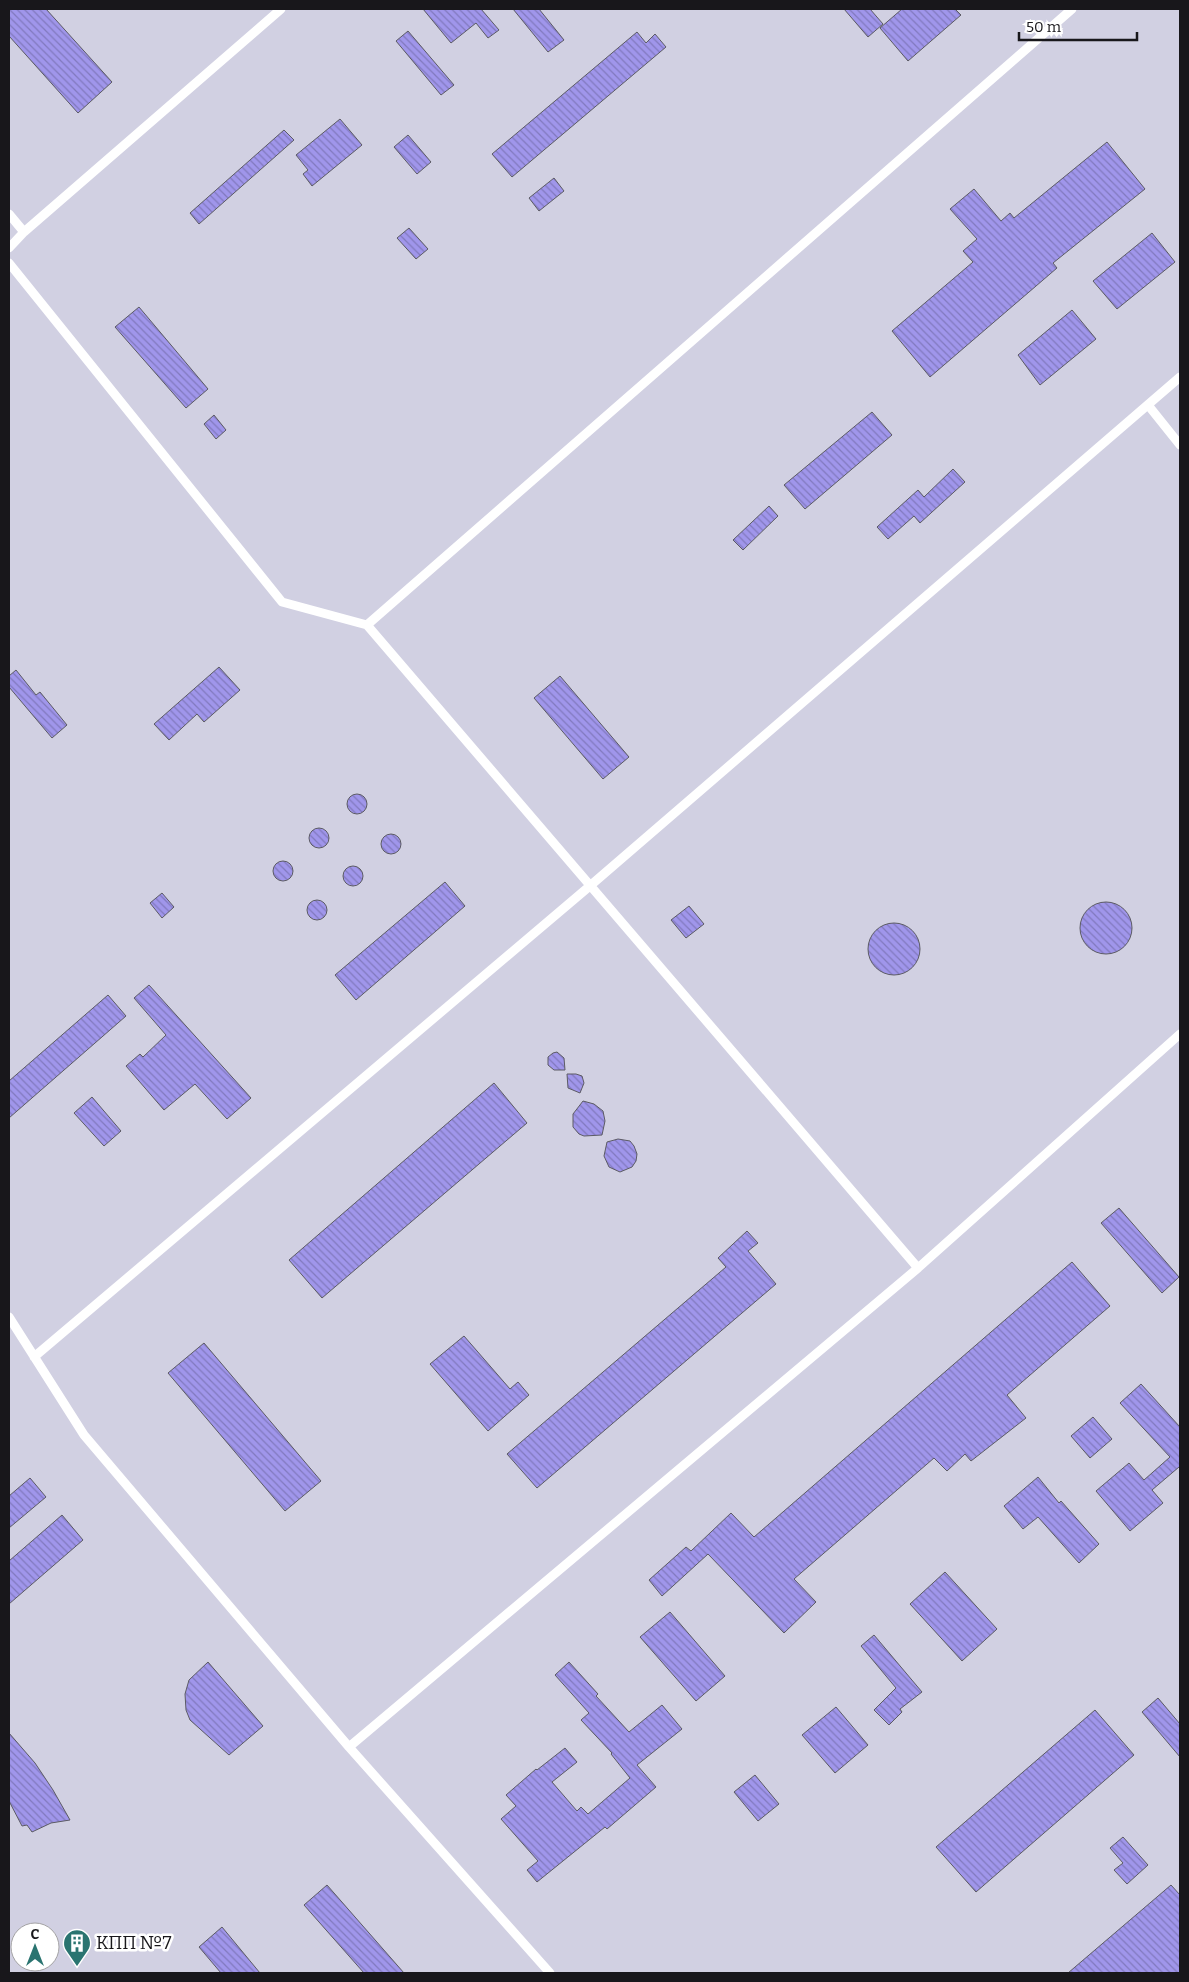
<svg xmlns="http://www.w3.org/2000/svg" width="1189" height="1982" font-family="Bitter,serif">
  <style>
    .built { fill: #d1d0e2; fill-rule: evenodd }
    .building { fill: url(#building-back-hatch); stroke: #5c5b64 }
    .lines { fill: none; stroke-linecap: round; stroke-linejoin: round }
    .lane { stroke: #fff; stroke-width: 9 }
    .labels { text-anchor: middle; stroke-width: 5; stroke-linejoin: round; paint-order: stroke }
    .poi-label { font-size: 18px; fill: #18171b; stroke: #fff; text-anchor: start }
  </style>
  <defs>
    <pattern id="building-back-hatch" width="6" height="6" patternUnits="userSpaceOnUse" patternTransform="scale(1.25)"><rect width="6" height="6" fill="#a096eb"/><path d="M-1 5l2 2M0 0l6 6M5-1l2 2" fill="none" stroke="#8179be"/></pattern>
  </defs>
  <rect width="100%" height="100%" fill="#dddde8"/>
  <!-- built -->
  <path class="built" d="M9,9h1171v1964h-1171zM20,1932h30v30h-30z"/>
  <!-- building -->
  <path class="building" d="M9,9h37l66,73 -34,31 -69,-77z
    M423,9h58l18,21 -11,8 -12,-15 -25,20z
    M513,9h26l25,31 -16,12z
    M844,9h26l13,15 -15,13z
    M902,9h53l6,6 -53,46 -28,-33z
    M408,31l46,54 -13,10 -45,-54z
    M637,32l9,11 9,-9 11,13 -154,130 -20,-23z
    M340,119l22,26 -50,41 -9,-12 5,-4 -12,-15z
    M284,130l10,10 -95,84 -9,-11z
    M408,135l23,27 -14,12 -23,-27z
    M1107,142l38,47 -92,74 4,5 -127,109 -38,-46 81,-69 -10,-11 14,-12 -27,-30 24,-20 27,32 9,-8 4,5z
    M554,178l10,13 -25,20 -10,-13z
    M409,228l19,21 -12,10 -19,-21z
    M1152,233l23,29 -58,47 -24,-28z
    M139,307l69,82 -22,19 -71,-81z
    M1072,310l24,29 -56,46 -22,-30z
    M872,412l20,23 -87,74 -21,-24z
    M214,415l12,15 -10,9 -12,-15z
    M953,469l12,13 -45,41 -6,-7 -26,23 -11,-12 41,-37 6,7z
    M769,506l9,10 -35,34 -10,-10z
    M219,667l21,23 -36,32 -7,-8 -28,26 -15,-16z
    M16,670l20,25 4,-3 27,33 -15,13 -43,-51v-11z
    M560,676l69,81 -26,22 -69,-81z
    M347 804a10 10 0 1 1 20 0a10 10 0 1 1-20 0Z
    M309 838a10 10 0 1 1 20 0a10 10 0 1 1-20 0Z
    M381 844a10 10 0 1 1 20 0a10 10 0 1 1-20 0Z
    M273 871a10 10 0 1 1 20 0a10 10 0 1 1-20 0Z
    M343 876a10 10 0 1 1 20 0a10 10 0 1 1-20 0Z
    M445,882l20,24 -109,94 -21,-25z
    M162,893l12,14 -12,11 -12,-15z
    M307 910a10 10 0 1 1 20 0a10 10 0 1 1-20 0Z
    M1080 928a26 26 0 1 1 52 0a26 26 0 1 1-52 0Z
    M689,906l15,18 -18,14 -15,-18z
    M868 949a26 26 0 1 1 52 0a26 26 0 1 1-52 0Z
    M149,985l102,113 -24,21 -32,-35 -31,26 -38,-44 14,-12 3,3 23,-22 -32,-37z
    M108,995l18,21 -117,102v-37z
    M557,1052l7,6 1,12h-11l-6,-5v-8l5,-4z
    M567,1074h9l6,2 2,7 -4,10 -12,-5z
    M494,1083l33,40 -205,175 -33,-38z
    M92,1097l29,34 -17,15 -30,-33z
    M583,1101l11,3 9,7 2,10 -3,14 -18,1 -5,-2 -6,-7v-13z
    M618,1139l12,2 4,5 3,8 -1,7 -4,6 -12,5 -11,-5 -5,-11 3,-14z
    M1119,1208l60,69 -17,16 -61,-70z
    M747,1231l11,12 -10,8 28,33 -239,204 -30,-34 219,-187 -8,-9z
    M1072,1262l38,44 -103,89 19,23 -55,43 -6,-7 -18,17 -13,-13 -140,121 22,23 -32,31 -76,-79 -46,42 -13,-16 37,-33 5,4 40,-38 23,24z
    M464,1336l46,53 8,-7 11,13 -41,36 -58,-67z
    M204,1343l117,138 -36,30 -117,-138z
    M1141,1384l39,43v41l-1,-1 -27,23 11,13 -33,28 -34,-40 33,-28 15,17 26,-23 -50,-54z
    M1093,1417l19,22 -22,19 -19,-22z
    M1038,1477l21,26 2,-2 38,43 -20,19 -41,-46 -15,12 -19,-23z
    M30,1478l16,19 -37,31v-32z
    M62,1515l21,25 -74,64v-43z
    M945,1572l52,57 -35,32 -52,-57z
    M670,1612l55,64 -29,25 -56,-64z
    M874,1635l48,57 -22,17 2,3 -13,13 -15,-15 22,-22 -35,-42z
    M208,1662l55,64 -34,29 -39,-35 -4,-10 -1,-16 4,-14z
    M569,1662l29,32 -2,2 33,36 33,-27 20,24 -45,36 19,22 -49,42 -2,-2 -68,55 -10,-12 11,-9 -37,-42 15,-13 -10,-11 30,-26 1,1 28,-22 12,14 -25,20 25,29 4,-4 7,7 42,-36 -19,-24 1,-1 -31,-33 8,-7 -34,-38z
    M1158,1698l22,26v33l-38,-45z
    M836,1707l32,38 -33,28 -33,-38z
    M1095,1710l39,45 -158,137 -40,-45z
    M9,1733l26,30 18,27 17,30 -19,3 -19,9 -5,-7 -5,1 -13,-25z
    M755,1775l24,29 -21,17 -24,-29z
    M1123,1837l25,28 -21,19 -13,-14 9,-7 -13,-15z
    M327,1885l77,88h-40l-60,-68z
    M1171,1885l9,10v78h-112z
    M222,1927l38,46h-39l-22,-26z"/>
  <g class="lines">
    <!-- lane -->
    <path class="lane" d="M9,214l15,18
      M9,248l15,-16 257,-223
      M9,263l273,339 85,23 551,643
      M1148,405l32,40
      M367,625l705,-616
      M9,1317l75,118 265,312 201,226
      M34,1357l557,-472 589,-508
      M349,1747l569,-479 262,-234"/>
  </g>
  <!-- icons -->
  <defs>
    <g id="building-pin" transform="scale(1.4375)"><path d="M0 17L-7.5 6A9.5 9.5 0 1 1 7.5 6Z" fill="#2a7470" stroke="#fff"/><path d="M-4-6H4V6H1V3H-1V6H-4ZM-2.5-4.3h1.7v1.8h-1.7ZM.8-4.3h1.7v1.8H.8ZM-2.5-1h1.7V.8h-1.7ZM.8-1h1.7V.8H.8Z" fill="#fff"/></g>
  </defs>
  <g fill-rule="evenodd">
    <use href="#building-pin" x="77" y="1943"/>
  </g>
  <g class="labels">
    <!-- poi labels -->
    <g class="poi-label">
      <text x="96" y="1949">КПП №7</text>
    </g>
  </g>
  <!-- border -->
  <rect width="1189" height="1982" fill="none" stroke="#18171b" stroke-width="20"/>
  <!-- north arrow -->
  <g transform="translate(35 1947)"><circle r="24" fill="#ffffff" stroke="#a3a2a4"/>
  <path d="M0-4L9 19L0 12L-9 19Z" fill="#2a7470"/>
  <text y="-8" font-size="14" font-weight="bold" text-anchor="middle" fill="#18171b">С</text>
  </g>
  <!-- scale -->
  <path d="M1019 32v8h118v-8" fill="none" stroke="#18171b" stroke-width="2.5"/>
  <text x="1026" y="32" font-size="15" fill="#18171b" stroke="#ffffff" stroke-width="4" paint-order="stroke">50 m</text>
</svg>
